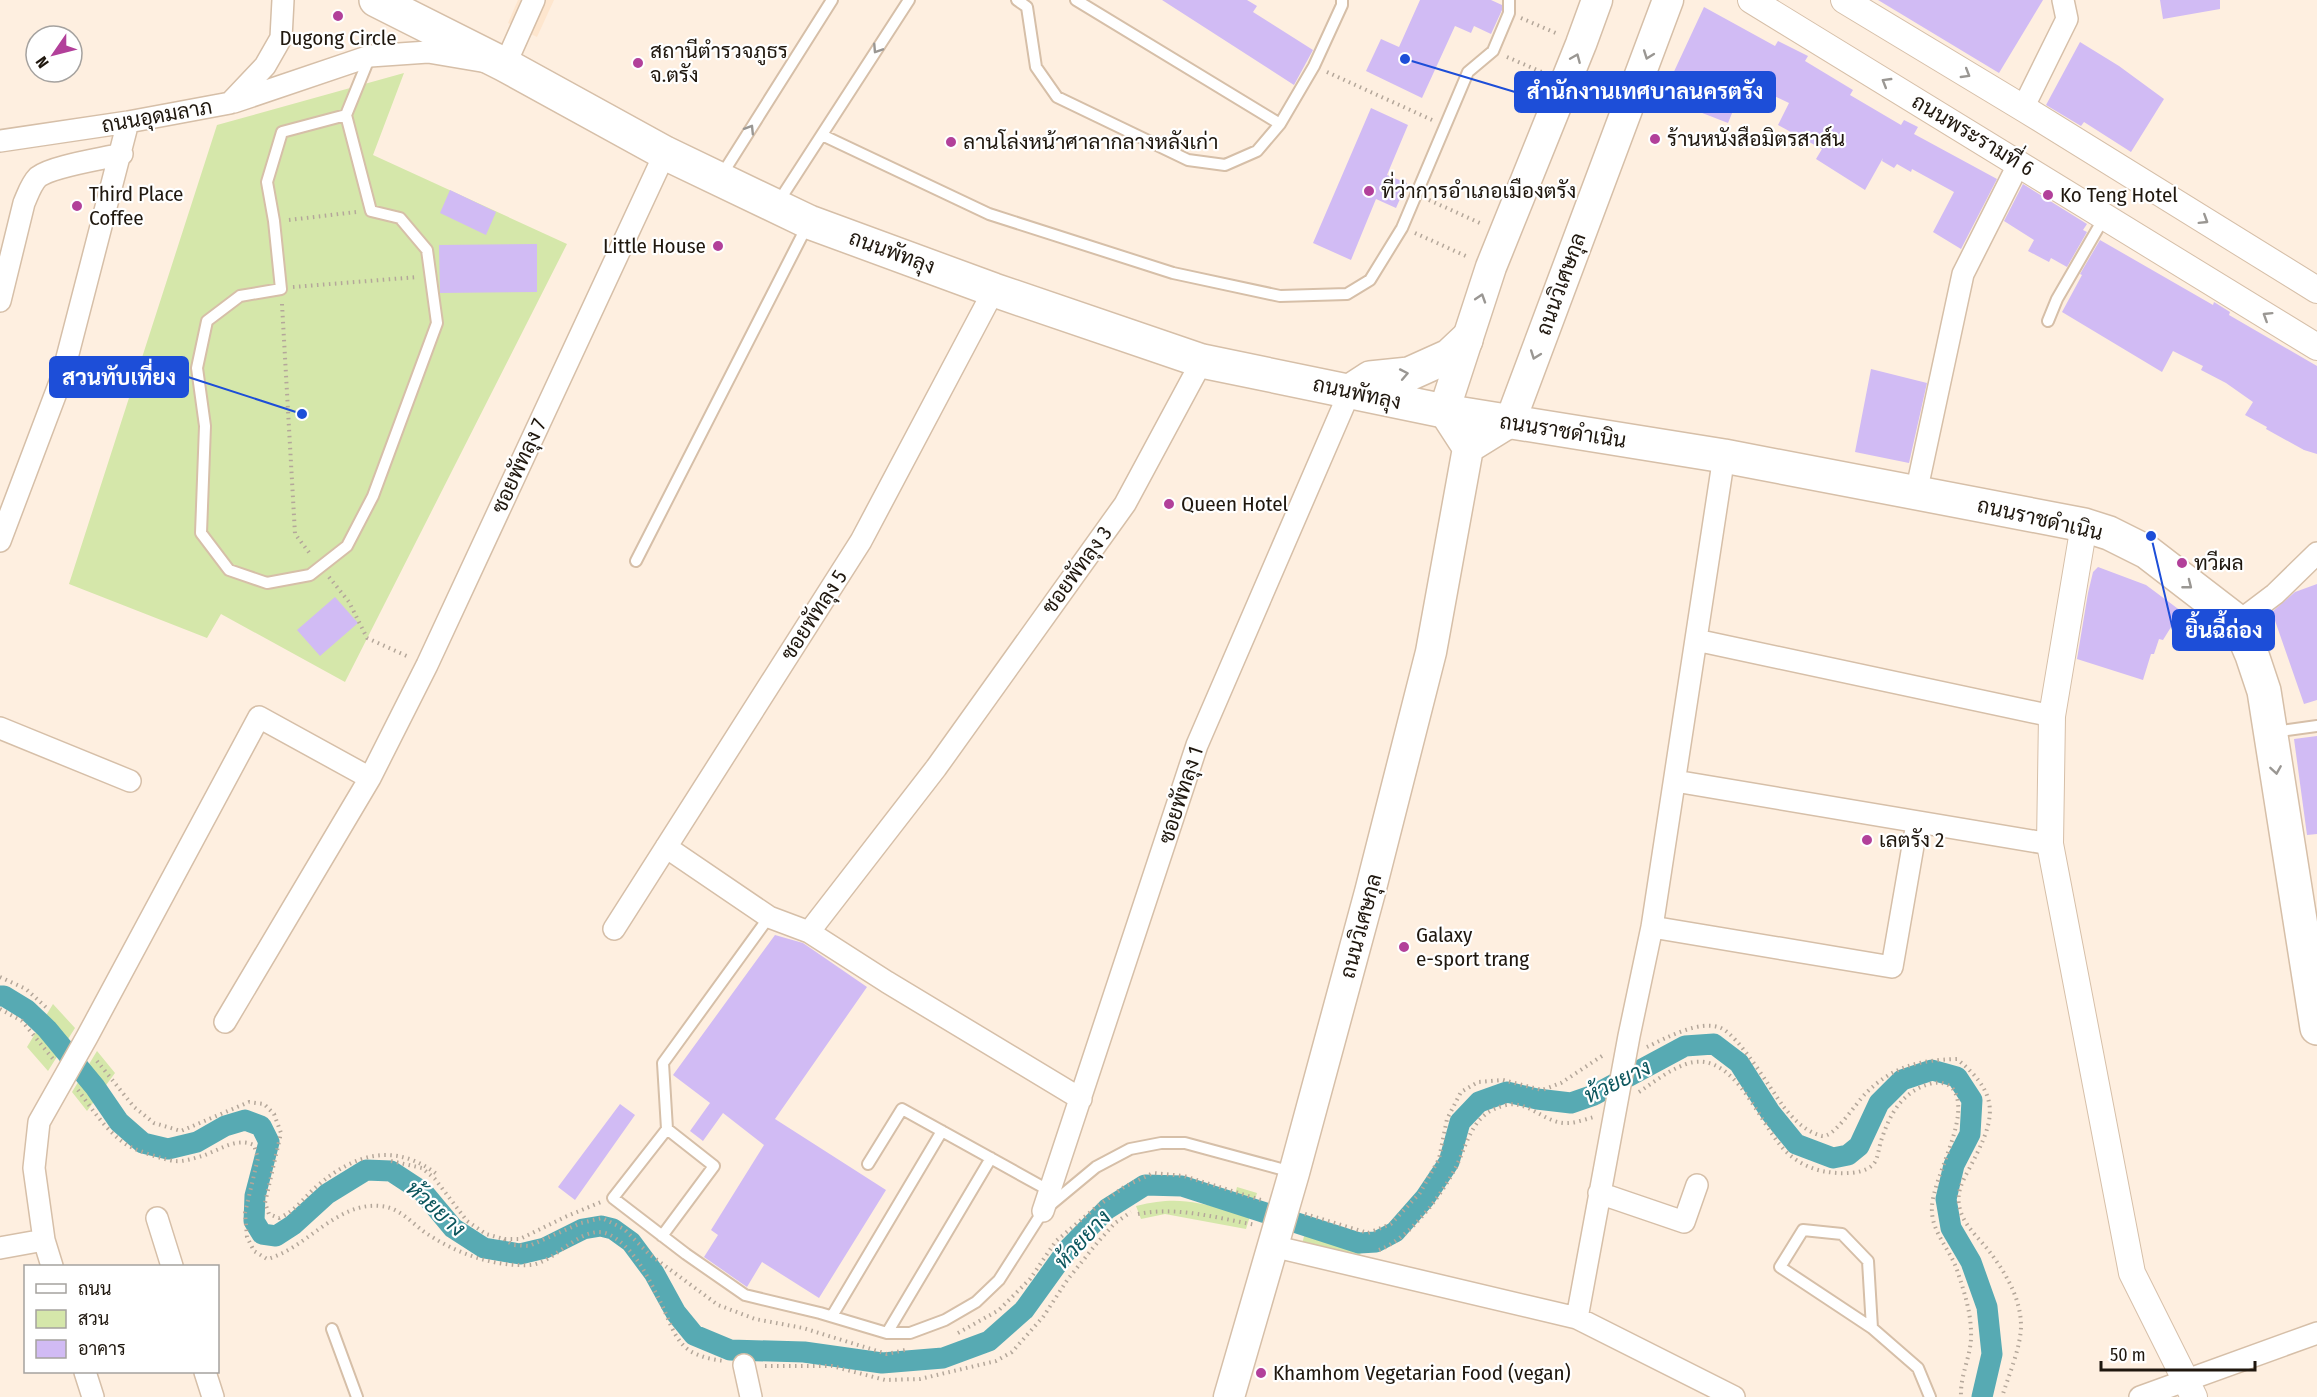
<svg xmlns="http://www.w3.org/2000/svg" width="2317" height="1397" font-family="'Fira Sans Condensed',Sarabun,sans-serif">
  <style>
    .built { fill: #fee6ce }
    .green { fill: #d5e7aa }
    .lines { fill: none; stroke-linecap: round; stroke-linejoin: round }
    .canal { stroke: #57aab3; stroke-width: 21 }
    .building { fill: #d1bbf4 }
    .service-casing { stroke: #d6bfa8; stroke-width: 14 }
    .minor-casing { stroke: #d6bfa8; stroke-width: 24 }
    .tertiary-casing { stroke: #d6bfa8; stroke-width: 28 }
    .secondary-casing { stroke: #d6bfa8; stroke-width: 33 }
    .primary-casing { stroke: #d6bfa8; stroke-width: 36 }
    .path { stroke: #b4a79a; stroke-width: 4; stroke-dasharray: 1.5 4.5; stroke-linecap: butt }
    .service { stroke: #fff; stroke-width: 10 }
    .minor { stroke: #fff; stroke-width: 21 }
    .tertiary { stroke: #fff; stroke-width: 26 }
    .secondary { stroke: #fff; stroke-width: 30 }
    .primary { stroke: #fff; stroke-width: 33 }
    .oneway { stroke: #9a9793 }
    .poi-dot { fill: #b2409a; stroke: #fff; stroke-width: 2 }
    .labels { text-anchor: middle; stroke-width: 4.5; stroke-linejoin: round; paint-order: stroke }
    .poi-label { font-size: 21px; fill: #1f170e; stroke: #fff; text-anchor: start }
    .street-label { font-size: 21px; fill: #1f170e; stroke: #fff }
    .water-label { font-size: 22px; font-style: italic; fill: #0c565d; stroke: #fff }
    .leader { fill: none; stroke: #1d4ed8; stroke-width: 2 }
    .callout-dot { fill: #1d4ed8; stroke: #fff; stroke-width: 2 }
    .callout { fill: #1d4ed8; stroke: #1d4ed8; stroke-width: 2 }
    .callout-label { font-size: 22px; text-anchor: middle; font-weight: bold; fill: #fff }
  </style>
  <rect width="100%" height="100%" fill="#feefe0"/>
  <!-- built -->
  <path class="built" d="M518,0h36l-17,37 -29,-14z"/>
  <!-- green -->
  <path class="green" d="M404,73l-31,82 194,89 -222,438 -124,-68 -14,24 -138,-54 148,-459z
    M53,1004l22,24 -27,43 -21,-24z
    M97,1051l18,22 -28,38 -15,-19z
    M1237,1187l20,6 -11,36 -81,-15 -24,5 -5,-13c41,-10 55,-4 95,4z
    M1309,1217l11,3 -4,14 46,13 -3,13 -57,-16z"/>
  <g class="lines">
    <!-- canal -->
    <path class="canal" d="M0,996h4l23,14 20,19 48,58 24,35 24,21 25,6 29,-7 28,-16 20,-6 16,6 8,16 -14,54 -1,25 8,13 14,2 17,-11 34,-31 39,-24 25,1 32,21 30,36 31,20 36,6 25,-6 38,-19 18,-3 12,3 18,13 23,31 22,40 18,22 36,15 74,2 78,11 61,-5 46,-17 35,-31 44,-61 39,-40 38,-24 37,1 177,57 17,-1 19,-10 30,-34 24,-36 11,-40 19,-20 28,-10 30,7 34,4 23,-8 91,-49 29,-2 25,19 31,49 26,32 37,14 15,-3 11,-9 20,-43 23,-23 30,-10 25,7 15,23 -2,34 -16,31 -8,34 5,29 20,34 16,45 5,47 -10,43"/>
  </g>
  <!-- building -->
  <path class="building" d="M1162,0h85l10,6 -4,6 60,38 -19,35z
    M1420,0h71l11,5v5l-11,24 -17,-8 -3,7 -16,-7 -33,72 -56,-27 15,-32 18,8z
    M1878,0h165l-44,73z
    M2160,0h60v9l-57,10z
    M1704,7l71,39 3,-5 30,15 -3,5 48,29 -3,5 51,30 3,-5 14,7 -4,7 83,45 -36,70 -28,-17 21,-40 -42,-23 -1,3 -14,-8 -3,4 -12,-7 1,-3 -18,32 -49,-31 6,-10 -44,-24 11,-22 -40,-19 -8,13 -2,-1 -11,27 -67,-26 7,-20 3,1z
    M2080,42l39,24 45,33 -33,53 -47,-30 -3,4 -35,-21z
    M1371,108l37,17 -21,50 20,8 -11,25 -20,-9 -25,61 -38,-17z
    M2023,184l64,40 -4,6 4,2 -20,35 -16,-9 -2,4 -21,-11 6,-11 -30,-19z
    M450,190l46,22 -10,23 -46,-22z
    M2100,240l113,65 1,-3 16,10 -1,3 88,51v88l-13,-4 -38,-21 1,-2 -22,-12 8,-13 -27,-19 -25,-13 2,-4 -30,-15 -11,21 -100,-60 20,-37 -2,-1z
    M537,244v48l-97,1 -1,-48z
    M1871,369l56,14 -18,80 -54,-11z
    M2098,567l48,18 35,26 -18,29 -4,-1 -5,15h-3l-8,26 -66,-21 11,-66 5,-21z
    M2317,584v116l-13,4 -32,-92 23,-20z
    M335,597l23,26 -38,33 -23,-26z
    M2317,736v98l-10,1 -13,-96z
    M775,935l28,8 64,44 -92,132 111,71 -67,108 -57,-36 -15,25 -43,-30 14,-22 -7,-5 53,-85 -41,-32 -20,28 -13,-10 20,-28 -37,-28z
    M620,1104l15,11 -60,85 -17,-13z"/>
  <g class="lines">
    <!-- service casing -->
    <g class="service-casing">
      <path id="service" d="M1017,0l10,7 9,60 21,30 131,63 37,5 32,-14 23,-27 34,-58 28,-61v-5
        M1076,0l204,124
        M346,115l-64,17 -15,50 7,39 7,68 -41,7 -33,25 -10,47 8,58 -4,107 28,37 38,13 43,-8 37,-29 26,-50 64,-173 -10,-73 -27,-32 -29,-7 -25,-96 24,-59
        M822,135l167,79 184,59 107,23 67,-2 23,-14 32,-52 66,-156 25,-21 16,-38v-13
        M721,176l111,-176
        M777,204l132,-204
        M2048,321l9,-22 48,-83
        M636,561l172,-337
        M2273,732l44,-6
        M667,1129l-4,-66 106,-146
        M868,1164l34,-55 148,82
        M662,1236l52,-70 -47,-37 -54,69 73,56 59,41 75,18 67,20h23l35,-13 31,-18 23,-22 44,-69 53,-44 34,-18 31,-6h24l107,29
        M832,1316l110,-185
        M1872,1328l-4,-67 -26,-27 -39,-4 -23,37 92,61 46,40 12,29
        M332,1329l25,68
        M887,1333l104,-175"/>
    </g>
    <!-- minor casing -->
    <g class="minor-casing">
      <path id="minor" d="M234,102l136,-46 58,-4 77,13 29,-65
        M2023,108l44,-89 -4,-19
        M0,141l128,-19 102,-19 35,-37 16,-28 2,-38
        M0,301l24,-98c4,-9 7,-19 14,-26 14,-11 64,-18 84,-23
        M1916,493l47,-219 56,-111
        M0,541l62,-164 66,-255
        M2238,622l37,-28 42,-41
        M1696,640l356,76
        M0,728l130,53
        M1675,781l375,63
        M666,847l103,70 40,15 78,50 194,117
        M1652,927l240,40 25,-144
        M614,929l247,-388 133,-251
        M809,932l127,-164 189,-264 77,-143
        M225,1022l145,-244 57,-113 238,-512
        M1599,1193l85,29 13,-37
        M1043,1211l154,-466 153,-354
        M157,1218l15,48
        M1272,1246l305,72 157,79
        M0,1248l44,-8
        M52,1266l-8,-26 -10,-72 5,-46 48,-85 172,-320 111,61
        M1577,1318l52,-282 23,-109 72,-471
        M744,1365l7,32
        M85,1372l8,25
        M205,1372l8,25
        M2140,1397l177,-64"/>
    </g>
    <!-- tertiary casing -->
    <g class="tertiary-casing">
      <path id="tertiary" d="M1751,0l566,347
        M1844,0l179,108 294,182
        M2084,525l-32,191 -2,128 82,429 62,124"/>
    </g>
    <!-- secondary casing -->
    <g class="secondary-casing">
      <path id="secondary" d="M1468,448l42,-26 158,-422
        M1229,1397l65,-224 76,-281 61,-240 37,-204 -24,-37 47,-144 90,-223 16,-44"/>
    </g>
    <!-- primary casing -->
    <g class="primary-casing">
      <path id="primary" d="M376,0l129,65 160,88 144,69 185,68 208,71 242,50 280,45 360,69 25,8 38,19 91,70 14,33 12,36 53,337
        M1350,391l20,-13 39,-4 40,-18 17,-16"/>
    </g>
    <!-- path -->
    <path class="path" d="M1521,18l37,16
      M1507,57l37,16
      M1327,72l105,48
      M1429,200l53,24
      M289,220l67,-8
      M1415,233l53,24
      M293,287l125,-10
      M282,304l13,230 16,21
      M329,577l20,25 18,36 42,19
      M0,977l26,12 23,21
      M0,1009l22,12 31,38
      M1647,1047c19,-9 53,-28 74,-19 18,8 49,60 62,78 10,13 23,26 39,30 12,2 34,-33 44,-43 27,-27 54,-33 91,-34 48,39 36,64 11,112 -6,11 -11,21 -9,34 3,19 19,32 30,46 16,21 32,47 32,75 0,21 -13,51 -19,71
      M97,1061l37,46 20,16 27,8 68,-29 15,2 10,10 7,19 -16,70 4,11 10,4c17,-7 25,-21 38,-32 38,-33 79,-44 121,-11
      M78,1090c14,19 29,42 49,55 10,6 38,15 48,16 8,1 20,-3 27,-5 18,-6 34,-19 52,-11l4,13 -13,55 2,24 7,14 13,8c39,-10 69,-57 113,-53 18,1 30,15 43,25 30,21 69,36 107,34 27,-2 54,-46 82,-29 25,15 37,44 50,69 8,17 14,40 32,48 10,5 21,7 31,8
      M1639,1092c15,-10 30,-22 47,-28 46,-16 71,54 95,82 11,14 30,24 47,26 13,2 39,3 47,-10 3,-5 4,-15 6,-21 9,-28 22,-51 52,-58 7,-1 15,0 20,6 19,26 -19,86 -21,117 -2,26 19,43 26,67 7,21 14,43 13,66 -1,19 -11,37 -10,58
      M391,1161l31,7 13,11 32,42 19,13 18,5h16l45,-22 36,-15
      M1138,1214c39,-8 79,4 118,11
      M1305,1214l63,19 23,-9 29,-31 19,-34 8,-40 14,-27 17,-10 25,-2 39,10 19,-7 44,-29
      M504,1239l9,6 16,1 52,-23 21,-5 22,11 25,25 69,51 37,14 48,9 84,26 18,-4
      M1379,1250c31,-12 62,-54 77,-83 13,-27 16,-54 50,-62 23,-5 39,19 61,18 9,0 19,-4 27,-6
      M958,1333l41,-23 31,-31 26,-38 38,-32 30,-22 29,-14 31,3 77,24
      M765,1366h67l53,14 35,-1 76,-18 16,-9 31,-35 25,-38 29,-36 18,-20 16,-11"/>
    <!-- service -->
    <use href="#service" class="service"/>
    <!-- minor -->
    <use href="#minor" class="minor"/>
    <!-- tertiary -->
    <use href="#tertiary" class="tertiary"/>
    <!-- secondary -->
    <use href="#secondary" class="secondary"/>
    <!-- primary -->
    <use href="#primary" class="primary"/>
  </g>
  <!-- one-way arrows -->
  <defs><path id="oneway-chevron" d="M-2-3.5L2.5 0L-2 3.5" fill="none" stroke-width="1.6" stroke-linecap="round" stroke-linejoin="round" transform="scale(1.5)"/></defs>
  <g class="oneway">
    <use href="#oneway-chevron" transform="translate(877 49) rotate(123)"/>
    <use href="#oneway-chevron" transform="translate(1648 55) rotate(110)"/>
    <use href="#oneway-chevron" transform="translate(1576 58) rotate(-67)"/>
    <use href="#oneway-chevron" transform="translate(1966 74) rotate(31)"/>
    <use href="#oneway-chevron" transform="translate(1886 82) rotate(-149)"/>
    <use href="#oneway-chevron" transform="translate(750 129) rotate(-58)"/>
    <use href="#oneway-chevron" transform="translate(2204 220) rotate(32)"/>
    <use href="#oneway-chevron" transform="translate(1481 298) rotate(-72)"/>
    <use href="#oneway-chevron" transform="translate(2267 316) rotate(-148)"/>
    <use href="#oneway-chevron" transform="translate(1535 355) rotate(110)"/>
    <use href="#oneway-chevron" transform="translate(1404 374) rotate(-11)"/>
    <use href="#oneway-chevron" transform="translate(2188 585) rotate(38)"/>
    <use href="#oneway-chevron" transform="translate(2276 770) rotate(81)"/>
  </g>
  <!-- markers -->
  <g class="poi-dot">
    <circle cx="338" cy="16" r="6"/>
    <circle cx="638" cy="63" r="6"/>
    <circle cx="1655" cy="139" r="6"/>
    <circle cx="951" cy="142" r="6"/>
    <circle cx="1369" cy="191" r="6"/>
    <circle cx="2048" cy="195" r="6"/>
    <circle cx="77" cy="206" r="6"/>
    <circle cx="718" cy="246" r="6"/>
    <circle cx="1169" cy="504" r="6"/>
    <circle cx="2182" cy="563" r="6"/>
    <circle cx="1867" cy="840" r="6"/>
    <circle cx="1404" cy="947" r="6"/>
    <circle cx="1261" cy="1373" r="6"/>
  </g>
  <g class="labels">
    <!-- poi labels -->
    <g class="poi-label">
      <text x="338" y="45" text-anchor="middle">Dugong Circle</text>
      <text x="650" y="58">สถานีตำรวจภูธร<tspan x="650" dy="24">จ.ตรัง</tspan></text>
      <text x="1667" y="146">ร้านหนังสือมิตรสาส์น</text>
      <text x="963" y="149">ลานโล่งหน้าศาลากลางหลังเก่า</text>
      <text x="1381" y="198">ที่ว่าการอำเภอเมืองตรัง</text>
      <text x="89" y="201">Third Place<tspan x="89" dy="24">Coffee</tspan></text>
      <text x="2060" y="202">Ko Teng Hotel</text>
      <text x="706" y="253" text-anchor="end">Little House</text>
      <text x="1181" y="511">Queen Hotel</text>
      <text x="2194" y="570">ทวีผล</text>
      <text x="1879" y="847">เลตรัง 2</text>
      <text x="1416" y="942">Galaxy<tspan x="1416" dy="24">e-sport trang</tspan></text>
      <text x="1273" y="1380">Khamhom Vegetarian Food (vegan)</text>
    </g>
    <!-- street labels -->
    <g class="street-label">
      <text transform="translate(157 116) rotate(-10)" y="7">ถนนอุดมลาภ</text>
      <text transform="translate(1973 135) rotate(31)" y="7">ถนนพระรามที่ 6</text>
      <text transform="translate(892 252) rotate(20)" y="7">ถนนพัทลุง</text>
      <text transform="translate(1561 284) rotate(-70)" y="7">ถนนวิเศษกุล</text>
      <text transform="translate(1357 393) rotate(12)" y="7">ถนนพัทลุง</text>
      <text transform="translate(1563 431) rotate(9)" y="7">ถนนราชดำเนิน</text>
      <text transform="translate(519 466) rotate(-65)" y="7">ซอยพัทลุง 7</text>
      <text transform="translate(2040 519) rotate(13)" y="7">ถนนราชดำเนิน</text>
      <text transform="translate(1077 570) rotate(-54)" y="7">ซอยพัทลุง 3</text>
      <text transform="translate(814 615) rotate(-57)" y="7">ซอยพัทลุง 5</text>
      <text transform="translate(1181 795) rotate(-72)" y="7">ซอยพัทลุง 1</text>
      <text transform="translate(1361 926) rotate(-75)" y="7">ถนนวิเศษกุล</text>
    </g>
    <!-- water labels -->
    <g class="water-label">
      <text transform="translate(1617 1081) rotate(-26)" y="8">ห้วยยาง</text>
      <text transform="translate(436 1208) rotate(42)" y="8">ห้วยยาง</text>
      <text transform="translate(1082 1239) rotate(-47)" y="8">ห้วยยาง</text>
    </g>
  </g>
  <!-- callouts -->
  <path class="leader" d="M1405 59L1515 92M302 414L188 377M2151 536L2173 630"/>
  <g class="callout-dot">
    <circle cx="1405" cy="59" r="6"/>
    <circle cx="302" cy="414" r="6"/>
    <circle cx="2151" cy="536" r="6"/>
  </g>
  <g class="callout">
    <rect x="1515" y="72" width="260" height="40" rx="6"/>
    <rect x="50" y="357" width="138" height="40" rx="6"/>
    <rect x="2173" y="610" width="101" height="40" rx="6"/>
  </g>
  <g class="callout-label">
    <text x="1645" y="99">สำนักงานเทศบาลนครตรัง</text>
    <text x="119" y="385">สวนทับเที่ยง</text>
    <text x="2224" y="638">ยิ้นฉี้ถ่อง</text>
  </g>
  <!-- legend -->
  <rect x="24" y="1265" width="195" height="108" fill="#ffffff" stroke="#a5a29f" stroke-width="1.5"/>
  <rect x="36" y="1284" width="30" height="9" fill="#ffffff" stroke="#a5a29f" stroke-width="1.5"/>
  <text x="78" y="1295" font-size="18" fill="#1f170e">ถนน</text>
  <rect x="36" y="1310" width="30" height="18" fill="#d5e7aa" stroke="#a5a29f" stroke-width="1.5"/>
  <text x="78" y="1325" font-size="18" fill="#1f170e">สวน</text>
  <rect x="36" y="1340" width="30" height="18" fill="#d1bbf4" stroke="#a5a29f" stroke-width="1.5"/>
  <text x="78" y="1355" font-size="18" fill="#1f170e">อาคาร</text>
  <!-- north arrow -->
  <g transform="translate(54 54) rotate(235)"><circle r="28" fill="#ffffff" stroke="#a5a29f" stroke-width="1.5"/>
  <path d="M0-4.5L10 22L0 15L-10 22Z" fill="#b2409a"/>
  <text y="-9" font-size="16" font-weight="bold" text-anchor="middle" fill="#1f170e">N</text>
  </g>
  <!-- scale -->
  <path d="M2101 1361v9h154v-9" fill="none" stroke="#1f170e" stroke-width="3"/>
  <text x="2110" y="1361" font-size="18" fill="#1f170e" stroke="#ffffff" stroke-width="4.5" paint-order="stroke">50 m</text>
</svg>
